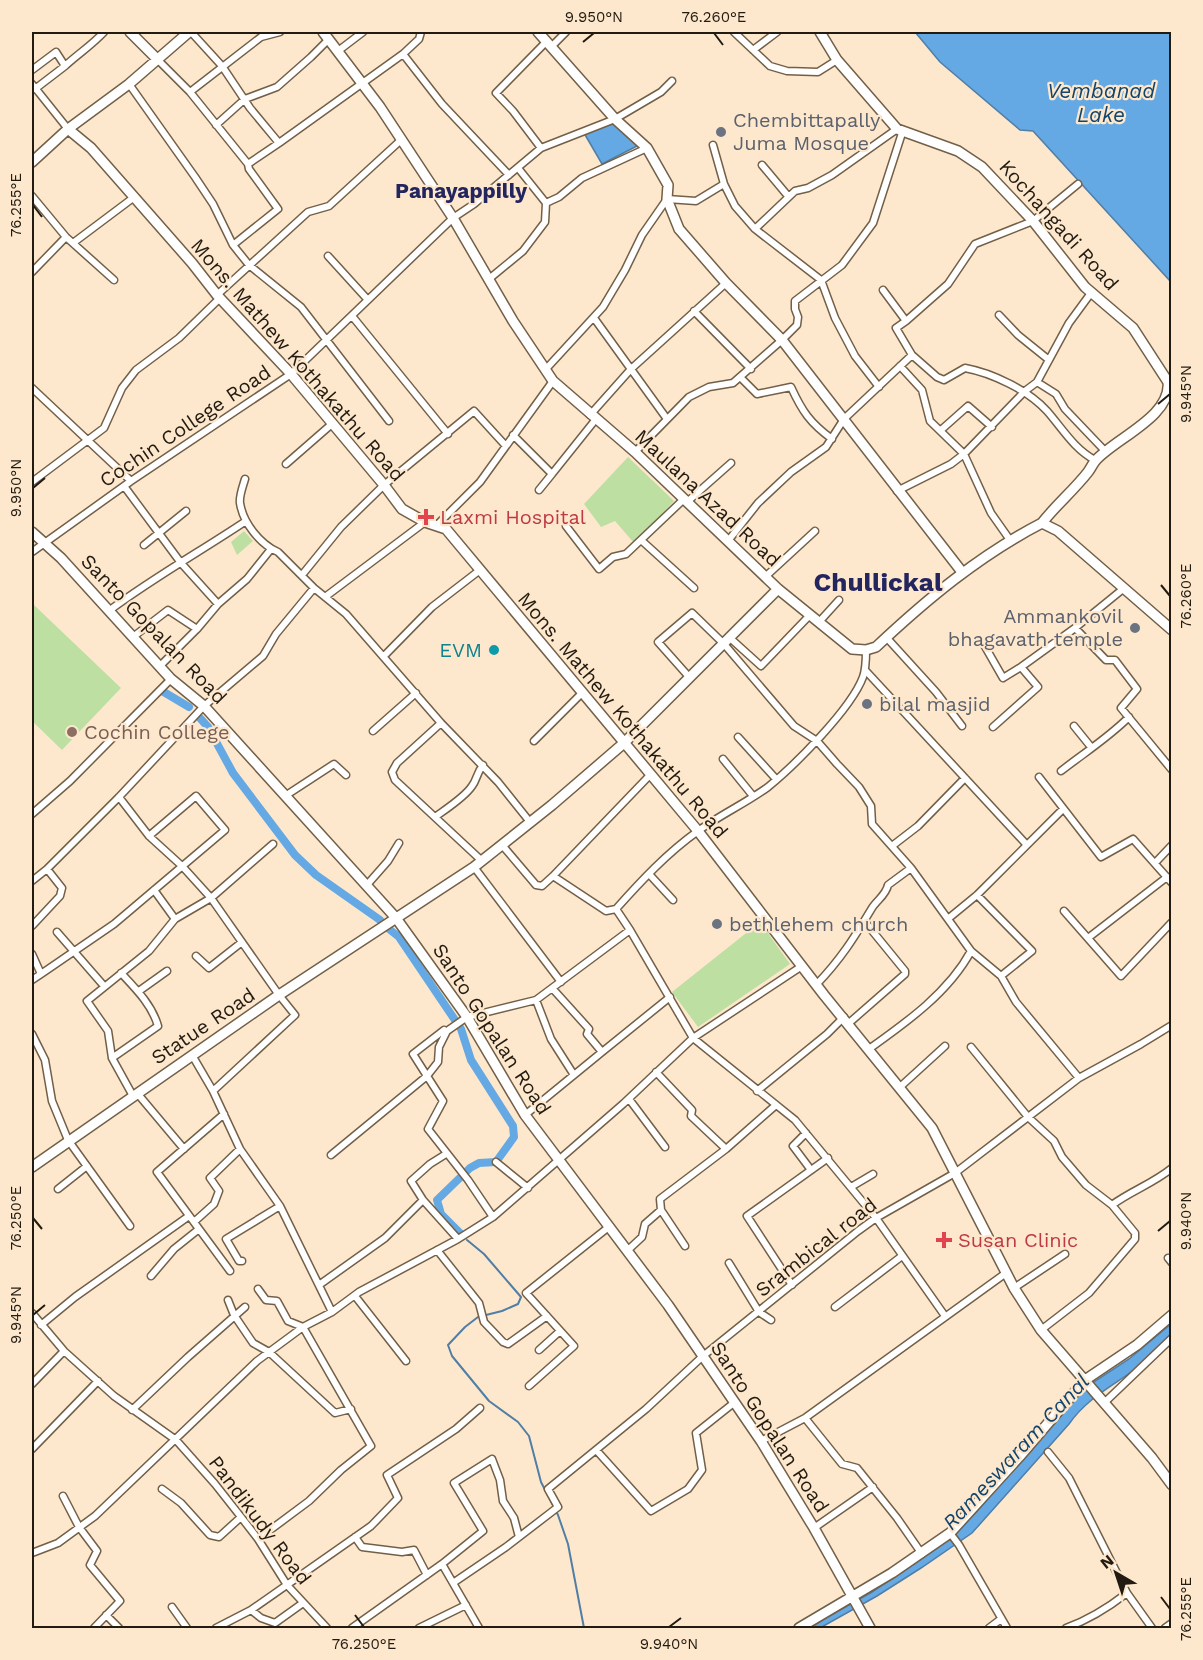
<svg xmlns="http://www.w3.org/2000/svg" width="1203" height="1660" font-family="'Work Sans',sans-serif">
  <style>
    .green { fill: #bddfa2 }
    .water { fill: #64a8e4; stroke: #507ea5; stroke-width: 1.5 }
    .lines { fill: none; stroke-linecap: round; stroke-linejoin: round }
    .stream { stroke: #507ea5; stroke-width: 2 }
    .canal { stroke: #64a8e4; stroke-width: 8 }
    .street-casing { stroke: #725f47; stroke-width: 9 }
    .secondary-casing { stroke: #725f47; stroke-width: 12 }
    .street { stroke: #fff; stroke-width: 6 }
    .secondary { stroke: #fff; stroke-width: 9 }
    .ticks { fill: none; stroke: #221b11; stroke-width: 2 }
    .worship-dot { fill: #6b7280; stroke: #fee8cd; stroke-width: 2 }
    .health-dot { fill: #e0444e; stroke: #fee8cd; stroke-width: 2 }
    .culture-dot { fill: #0f9aa8; stroke: #fee8cd; stroke-width: 2 }
    .education-dot { fill: #8d6e63; stroke: #fee8cd; stroke-width: 2 }
    .labels { text-anchor: middle; stroke-width: 4.5; stroke-linejoin: round; paint-order: stroke }
    .worship-label { font-size: 20px; fill: #5b616d; stroke: #fee8cd; text-anchor: start }
    .street-label { font-size: 20px; fill: #221b11; stroke: #fee8cd }
    .health-label { font-size: 20px; fill: #be3a42; stroke: #fee8cd; text-anchor: start }
    .culture-label { font-size: 20px; fill: #0d838f; stroke: #fee8cd; text-anchor: end }
    .education-label { font-size: 20px; fill: #785e54; stroke: #fee8cd; text-anchor: start }
    .water-label { font-size: 21px; font-style: italic; fill: #12446c; stroke: #fee8cd }
    .neighbourhood-label { font-size: 21px; font-weight: bold; fill: #23255e; stroke: #fee8cd }
    .district-label { font-size: 26px; font-weight: bold; fill: #23255e; stroke: #fee8cd }
    .neatline { fill: none; stroke: #221b11; stroke-width: 2 }
    .ticks-label { font-size: 15px; text-anchor: middle; fill: #221b11 }
  </style>
  <rect width="100%" height="100%" fill="#fee8cd"/>
  <!-- green -->
  <path class="green" d="M628,457l46,44 -40,42 -19,-22 -14,6 -17,-23z
    M244,531l9,10 -16,14 -6,-13z
    M34,605l87,83 -59,62 -30,-29v-113z
    M760,922l30,42 -92,63 -26,-35z"/>
  <!-- water -->
  <path class="water" d="M915,32h256v250l-138,-151 -13,-1 -80,-68z
    M614,121l25,24 -37,19 -18,-31z
    M1171,1324v10c-13,13 -26,28 -41,39 -23,16 -45,28 -61,51l-97,109 -51,35 -44,28 -57,32h-12l64,-36 48,-32 33,-24 27,-28 86,-100 20,-21 43,-28z"/>
  <g class="lines">
    <!-- stream -->
    <path class="stream" d="M467,1240l17,14 37,43 -3,7 -16,7 -24,6 -13,10 -17,18 4,11 37,45 29,21 11,14 12,46 17,33 10,29 16,84"/>
    <!-- canal -->
    <path class="canal" d="M162,691l27,16
      M199,717l9,10 25,46 62,82 21,20 64,45
      M389,929l10,8 62,92 10,31 42,66 1,11 -18,25 -17,1 -9,5 -33,32 4,14 19,19"/>
    <!-- street casing -->
    <g class="street-casing">
      <path id="street" d="M191,32l31,34 28,42 29,35 124,-89 16,-15 2,-7
        M734,32l36,34 17,5 31,1 19,-12
        M552,46l14,-14
        M753,50l24,-18
        M338,51l25,-19
        M403,54l39,50 67,71
        M157,59l33,33 58,72 1,5 29,40 -45,36
        M32,70l24,-18 9,14c13,-12 27,-21 39,-34
        M32,84l36,45
        M129,84l66,93 18,27 20,41 16,20 52,42 88,114
        M35,89l30,-23
        M190,92l71,-55 19,-5
        M216,125l29,-26 32,-12 34,-30 18,-18
        M713,145l11,39 11,22 20,23 66,51 14,38 20,38 24,31
        M541,148l-28,-37 -17,-18 51,-52
        M248,164l31,-21
        M762,165l26,31
        M32,196l34,41 48,43
        M546,203l13,-6 23,-19 65,-30
        M755,229l40,-38 13,-3 24,-13 65,-46
        M73,243l60,-45
        M328,256l40,44
        M32,272l34,-35
        M489,279l34,-28 22,-29 1,-19 -28,-35
        M883,290l23,31
        M217,295l91,-83 21,-6 72,-66
        M694,311l57,58
        M999,315l19,20 31,25
        M352,316l96,118
        M594,318l73,101
        M912,355l-16,-27 10,-7 42,-37 27,-40 58,-23 45,-37
        M900,366l22,24 8,31 34,33 27,59 19,27
        M546,369l57,-62 22,-37 17,-35 25,-36 29,2 28,-17
        M740,377l17,17 34,-7c11,24 19,36 41,52
        M1037,382l19,12 9,15 41,43
        M32,388l99,93
        M590,415l41,-46 95,-86
        M941,430l27,-24 24,21
        M513,435l39,39 -13,16
        M635,452l54,-55 20,-10 24,-4 49,-43 15,-15 1,-8 -3,-8v-8l47,-36 31,-42 30,-93
        M286,464l47,-41
        M552,474l44,-55
        M245,479c-2,7 -6,17 -5,24 3,20 20,41 38,49l36,36 32,26 95,109 57,59 32,40
        M32,482l72,-54 18,-40 14,-18 43,-32 41,-40
        M124,486l57,77 37,41 29,-25 24,-30
        M897,491l54,-27 13,-10 61,-63 12,-9 32,-59 22,-30
        M687,502l44,-39
        M437,525l43,-43 73,-101
        M566,526l33,43 14,-12 13,-3 58,-55
        M641,540l53,48
        M728,541l30,-38 33,-31 35,-25 18,-28 68,-64 25,22 7,3 21,-12c27,5 63,22 82,43 15,17 27,38 48,49
        M144,545l42,-34
        M32,552l99,-71 160,-107 162,-156 21,-14 67,-56 74,-29 46,-27 11,-11
        M302,575l39,-48 43,-42 90,-74 31,34
        M765,577l50,-46
        M325,597l100,-75
        M110,610c43,-32 91,-59 136,-89
        M819,622l20,-22
        M1075,628l31,32h9l22,29 -16,19 51,62
        M133,637l35,-27 29,19 21,-25
        M886,637l50,55 26,34
        M730,638l31,28 49,-51
        M983,643l20,35 18,-11
        M384,656l48,-49 48,-37
        M160,666l37,-37
        M865,670l161,174
        M690,678l-32,-36 34,-29 32,31 70,82 23,15 20,23 22,23 12,19 1,18 39,44 60,83 30,25 15,26 63,76
        M441,723l-44,40 -5,9 3,8 87,81
        M1074,726l17,21
        M993,727l45,-40 -17,-20 54,-39 48,-39
        M373,731l43,-38
        M738,737l38,42
        M534,741l48,-48
        M723,759l30,37
        M1061,771c23,-18 47,-33 68,-54
        M1039,777l62,80 32,-18 39,44
        M285,796l49,-32 12,11
        M119,797l30,39 33,30 29,32 68,97 16,20 -82,76
        M32,814l38,-33 101,-102
        M435,817c11,-8 30,-20 37,-31 5,-6 4,-12 11,-21
        M502,845l34,40 6,1 11,-10 53,35 10,-2c25,-28 51,-56 82,-78 22,-16 48,-28 70,-44 27,-22 83,-78 95,-110 3,-8 3,-18 3,-27
        M892,846l26,-20 47,-48
        M1155,863l17,-18
        M474,867l87,115
        M649,874l24,26
        M553,876l97,-101
        M32,881l15,-12 72,-72 85,-91 59,-50 13,-22 38,-46
        M366,886l22,-25 11,-18
        M977,895l55,56 -31,25
        M616,909l14,21 63,108 102,82 81,98 69,98
        M1064,911l57,65 51,-54
        M949,918l28,-23 86,-86
        M175,919l36,-21 62,-54
        M32,926l28,-30 2,-8 -15,-19
        M57,932l47,54
        M1088,938l79,-61
        M32,954l9,20 -9,6
        M196,956l13,12 33,-26
        M121,973c15,16 31,32 37,53l-46,32 21,38
        M41,974l73,-50 111,-94 -29,-34 -47,40
        M816,985c25,-26 38,-47 56,-77 5,-8 14,-13 16,-23l23,-17
        M552,988l37,41 -2,5 15,18 68,-55
        M139,991l28,-20
        M536,1000l15,39 23,36
        M849,1023l56,-49v-3l-40,-49
        M32,1034l13,26 7,41 16,39 62,86
        M971,1047l57,70 26,24 8,16 24,28 26,20c19,-14 42,-22 60,-37
        M869,1049c38,-27 80,-57 102,-98
        M192,1055l21,36 27,58 40,57 52,106
        M112,1058l-4,-27 -21,-30 62,-50 26,-32 -21,-29
        M656,1072l36,38 -1,6 35,33
        M900,1087l45,-41
        M757,1091l70,-57 17,-17
        M137,1093l47,56
        M629,1099l36,48
        M224,1114l-67,58 73,99
        M525,1115l77,-63
        M806,1133l-13,13 18,24
        M446,1154l-16,10 -19,17 12,19 35,39
        M331,1155l96,-79 -14,-22 31,-24
        M496,1162l32,26
        M851,1187l22,-13
        M58,1189l29,-23
        M661,1210l24,36
        M493,1217l-25,-37 -40,-51 15,-28 -16,-25 11,-14 1,-15 8,-16 20,-14 69,-17 94,-70
        M194,1222l20,-18 5,-13 -9,-13 30,-29
        M437,1250l42,53 5,19 19,20 5,2 39,-28
        M628,1250l14,-13 3,-13 16,-14 -1,-11 66,-50 50,-44
        M1168,1258l4,5
        M242,1261h-3l-13,-22 54,-33
        M729,1263l30,49 12,8
        M151,1276l23,-27 25,-20
        M319,1285l66,-47 38,-38
        M792,1285l-45,-69 81,-58
        M1014,1288l51,-34
        M355,1296l51,65
        M228,1300l6,15 19,28 16,9 66,61 16,-4
        M835,1307l67,-51
        M32,1313l32,38 50,45 62,44 39,44 26,33 17,22 29,46 40,43
        M41,1325l34,-28 114,-81
        M1041,1330l48,-37 46,-54v-6l-23,-28
        M539,1350l21,-19
        M32,1384l32,-33
        M529,1386l45,-40 -48,-53 84,-67
        M1104,1403l68,-65
        M132,1410l56,-53 57,-50
        M805,1418l37,46 15,4 40,50 25,36
        M761,1441l44,-23 201,-145
        M32,1449l66,-68
        M597,1451l54,60 37,-22 14,-19 -6,-37 39,-31
        M1048,1452l21,26 58,115 25,35
        M162,1489l19,14 29,32 9,2 22,-20
        M63,1496l16,31 18,24 -7,14 30,36 -26,27
        M814,1528l59,-41
        M950,1533l9,12 48,83
        M355,1537l7,10 40,5 12,-2 13,25
        M258,1539l51,-38 32,-31 30,-24 -68,-119 -15,-6 -11,-20 -11,-1 -8,-11
        M32,1553l26,-10 37,-27 162,-155 46,-34 29,-15 27,-20 99,-53 35,-22 130,-113 70,-66 109,-72
        M442,1564l37,64
        M453,1583l53,-36 52,-40 -10,-18 98,-80 57,-53 155,-125 18,-13 79,-45 124,-95 62,-34 31,-19
        M172,1607l15,21
        M251,1610l120,-84 27,-28 -11,-23 69,-46 24,-21
        M106,1615l13,13
        M216,1628l35,-18 10,8 14,5 28,-20
        M352,1628l90,-64 41,-33 -29,-48 38,-24 8,21 3,21 11,17 5,19
        M419,1628l47,-23
        M989,1628l12,-9
        M1066,1628c22,-8 43,-21 61,-35
        M1165,1628l7,-5"/>
    </g>
    <!-- secondary casing -->
    <g class="secondary-casing">
      <path id="secondary" d="M130,32l27,27
        M323,32l57,75 73,111 60,103 40,60 82,71 143,137 74,60 14,1 10,-3c51,-48 104,-92 166,-124l16,8 114,99
        M538,32l77,87 32,29 21,37 -1,14 12,30 47,54 56,57 180,232
        M820,32l17,28 60,69 61,22 24,16 51,54 52,66 48,41 35,54c4,34 -52,56 -72,78 -3,3 -5,8 -8,12 -14,18 -32,33 -46,51
        M68,129l23,19 101,115 25,32 74,79 93,111 18,24 23,13 21,7 252,302 126,164 108,133 82,160 27,42 111,128 20,27
        M32,162l36,-33 61,-45 60,-52
        M32,532l29,26 110,121 33,27 192,212 71,99 58,98 143,190 93,136 53,87 56,100
        M32,1167l247,-172 195,-128 78,-62 72,-62 154,-154
        M799,1628l93,-55 58,-40 70,-77 65,-76 52,-35 35,-30"/>
    </g>
    <!-- street -->
    <use href="#street" class="street"/>
    <!-- secondary -->
    <use href="#secondary" class="secondary"/>
  </g>
  <!-- ticks -->
  <path class="ticks" d="M714,33l9,12M583,42l11,-9M33,205l9,12M1158,404l12,-10M33,488l12,-10M1161,585l9,11M33,1218l9,11M1158,1231l12,-10M33,1315l12,-10M1161,1597l9,12M355,1615l9,12M669,1627l12,-9"/>
  <!-- markers -->
  <g class="worship-dot">
    <circle cx="721" cy="132" r="6"/>
    <circle cx="1135" cy="628" r="6"/>
    <circle cx="867" cy="704" r="6"/>
    <circle cx="717" cy="924" r="6"/>
  </g>
  <g class="health-dot">
    <path d="M423 508h6v6h6v6h-6v6h-6v-6h-6v-6h6z"/>
    <path d="M941 1231h6v6h6v6h-6v6h-6v-6h-6v-6h6z"/>
  </g>
  <circle class="culture-dot" cx="494" cy="650" r="6"/>
  <circle class="education-dot" cx="72" cy="732" r="6"/>
  <g class="labels">
    <!-- worship labels -->
    <g class="worship-label">
      <text x="733" y="127">Chembittapally<tspan x="733" dy="23">Juma Mosque</tspan></text>
      <text x="1123" y="623" text-anchor="end">Ammankovil<tspan x="1123" dy="23">bhagavath temple</tspan></text>
      <text x="879" y="711">bilal masjid</text>
      <text x="729" y="931">bethlehem church</text>
    </g>
    <!-- street labels -->
    <g class="street-label">
      <text transform="translate(1059 225) rotate(48)" y="7">Kochangadi Road</text>
      <text transform="translate(298 360) rotate(49)" y="7">Mons. Mathew Kothakathu Road</text>
      <text transform="translate(185 426) rotate(-34)" y="7">Cochin College Road</text>
      <text transform="translate(708 498) rotate(43)" y="7">Maulana Azad Road</text>
      <text transform="translate(154 629) rotate(46)" y="7">Santo Gopalan Road</text>
      <text transform="translate(623 715) rotate(50)" y="7">Mons. Mathew Kothakathu Road</text>
      <text transform="translate(203 1026) rotate(-34)" y="7">Statue Road</text>
      <text transform="translate(492 1029) rotate(57)" y="7">Santo Gopalan Road</text>
      <text transform="translate(816 1247) rotate(-38)" y="7">Srambical road</text>
      <text transform="translate(770 1427) rotate(57)" y="7">Santo Gopalan Road</text>
      <text transform="translate(260 1520) rotate(53)" y="7">Pandikudy Road</text>
    </g>
    <!-- health labels -->
    <g class="health-label">
      <text x="440" y="524">Laxmi Hospital</text>
      <text x="958" y="1247">Susan Clinic</text>
    </g>
    <!-- culture labels -->
    <g class="culture-label">
      <text x="482" y="657">EVM</text>
    </g>
    <!-- education labels -->
    <g class="education-label">
      <text x="84" y="739">Cochin College</text>
    </g>
    <!-- water labels -->
    <g class="water-label">
      <text x="1101" y="98">Vembanad<tspan x="1101" dy="24">Lake</tspan></text>
      <text transform="translate(1016 1452) rotate(-47)" y="7">Rameswaram Canal</text>
    </g>
    <!-- neighbourhood labels -->
    <g class="neighbourhood-label">
      <text x="461" y="198">Panayappilly</text>
    </g>
    <!-- district labels -->
    <g class="district-label">
      <text x="878" y="591">Chullickal</text>
    </g>
  </g>
  <!-- border -->
  <rect width="1203" height="1660" fill="none" stroke="#fee8cd" stroke-width="66"/>
  <!-- north arrow -->
  <g transform="translate(1116 1573) rotate(321)" stroke="#fee8cd" stroke-width="4.5" paint-order="stroke">
  <path d="M0-4.5L10 22L0 15L-10 22Z" fill="#221b11"/>
  <text y="-9" font-size="16" font-weight="bold" text-anchor="middle" fill="#221b11">N</text>
  </g>
  <rect x="33" y="33" width="1137" height="1594" class="neatline"/>
  <g class="ticks-label">
    <text x="594" y="22">9.950°N</text>
    <text x="714" y="22">76.260°E</text>
    <text transform="translate(16 205) rotate(-90)" y="5">76.255°E</text>
    <text transform="translate(1186 394) rotate(-90)" y="5">9.945°N</text>
    <text transform="translate(16 488) rotate(-90)" y="5">9.950°N</text>
    <text transform="translate(1186 596) rotate(-90)" y="5">76.260°E</text>
    <text transform="translate(16 1218) rotate(-90)" y="5">76.250°E</text>
    <text transform="translate(1186 1221) rotate(-90)" y="5">9.940°N</text>
    <text transform="translate(16 1315) rotate(-90)" y="5">9.945°N</text>
    <text transform="translate(1186 1609) rotate(-90)" y="5">76.255°E</text>
    <text x="364" y="1649">76.250°E</text>
    <text x="669" y="1649">9.940°N</text>
  </g>
</svg>
